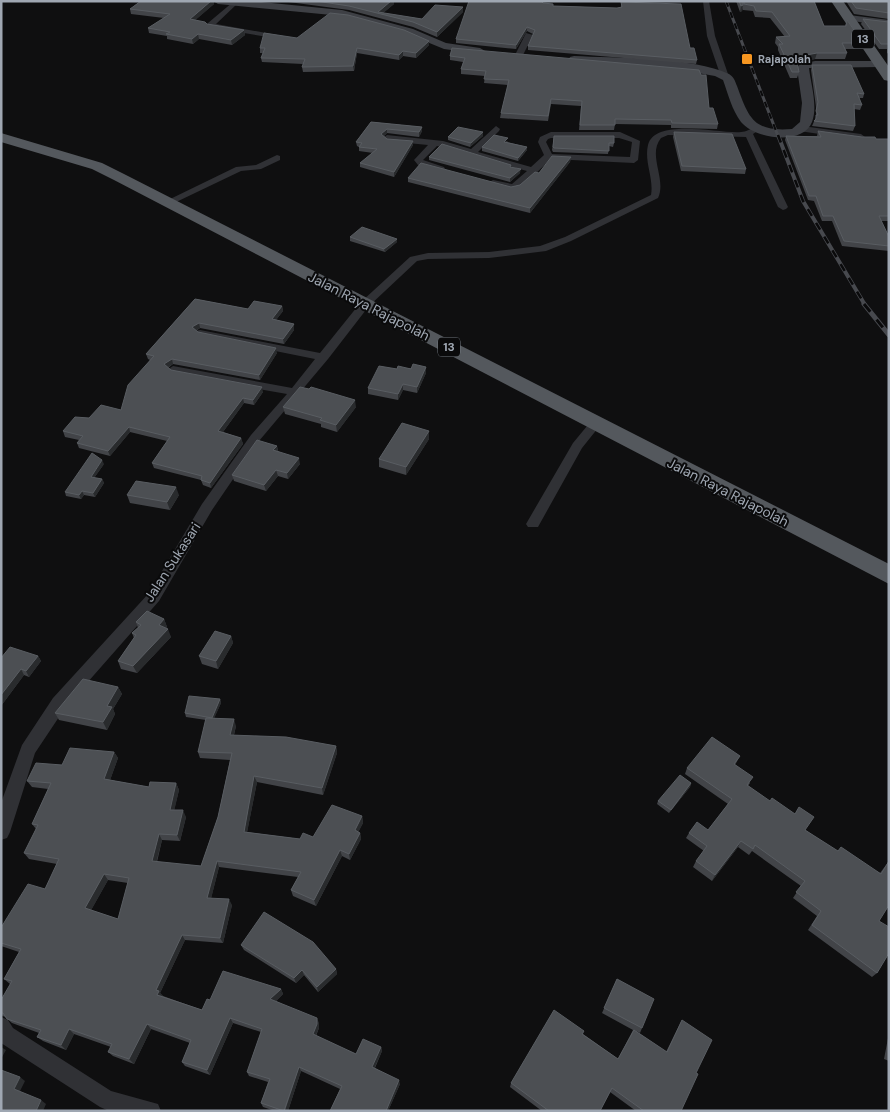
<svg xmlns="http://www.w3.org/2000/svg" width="890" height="1112" font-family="'DM Sans',sans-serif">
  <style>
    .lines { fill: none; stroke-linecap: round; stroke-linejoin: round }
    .minor { fill: #303135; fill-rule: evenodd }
    .secondary { fill: #3e4045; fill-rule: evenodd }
    .trunk { fill: #54585d; fill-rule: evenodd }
    .rail-far2-casing { stroke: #47494e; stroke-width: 3 }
    .rail-far1-casing { stroke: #47494e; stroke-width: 4 }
    .rail-casing { stroke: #47494e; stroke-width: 5 }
    .rail-far2 { stroke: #0a0a0b; stroke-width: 2; stroke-dasharray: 6; stroke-linecap: butt }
    .rail-far1 { stroke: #0a0a0b; stroke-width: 2.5; stroke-dasharray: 8; stroke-linecap: butt }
    .rail { stroke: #0a0a0b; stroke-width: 3; stroke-dasharray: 10; stroke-linecap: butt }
    .wall { fill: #424448; fill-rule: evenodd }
    .shaded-wall { fill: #292b2d }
    .building { fill: #4c4f53; stroke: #595d62; fill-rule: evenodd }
    .poi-dot { fill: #f69621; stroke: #0a0a0b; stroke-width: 2 }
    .labels { text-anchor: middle; stroke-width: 4; stroke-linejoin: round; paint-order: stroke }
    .far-poi-label { font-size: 11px; font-weight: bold; fill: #9fa7b2; stroke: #0a0a0b; text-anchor: start }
    .shield { fill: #0a0a0b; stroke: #727880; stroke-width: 1 }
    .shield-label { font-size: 12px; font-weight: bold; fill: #9fa7b2 }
    .street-label { font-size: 14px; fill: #9fa7b2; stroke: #0a0a0b }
  </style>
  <rect width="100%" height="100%" fill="#0f0f10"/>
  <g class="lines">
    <!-- minor -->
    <path class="minor" d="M236,1l1,3 -21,20 67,12h3v4l-78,-13v-4l25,-21z
      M703,1h6l6,35 13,38 -1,2 -7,-2 -13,-38z
      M526,33l7,2 -11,22h-6l-1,-2z
      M496,126l4,3 -1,2 -21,21 53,15 13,-12 -6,-13 2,-5 11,-5h69l20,9 -2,19 -4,3 -83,-4c-17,15 -38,44 -63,24l5,-3 19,4 15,-13 -90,-25 -14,14 21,7 1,2 -4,3 -23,-7 -4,-5 14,-15 -41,-4 -4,-3 4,-3 56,6 28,8zM551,138h68l13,4 -2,15 -78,-3 -6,-12 2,-3z
      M802,126l59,8 4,3 -4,3 -62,-9 -1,-2z
      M755,127l4,3 -6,4 35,73 -2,2 -3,1 -5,-3 -32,-70 -78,-2 -7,3c-14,17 6,41 -3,60l-87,43 -25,10 -57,7 -61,1 -11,2 -48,45 -41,53 -69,82 -47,69 -53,91 -94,107 -30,45 -25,79 -3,6 -6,2v-37l21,-58 31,-47 96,-105 53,-89 49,-69 36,-41 -114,-20 -6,-4 6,-4 119,22 23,-29 -115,-23 -5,-3 1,-2 4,-1 120,23 41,-51 49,-45 18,-4 61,-1 51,-6 25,-9 86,-42c3,-17 -7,-33 -3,-50 7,-28 72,-11 93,-13 5,0 9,-3 14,-5z
      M277,155l3,1v4l-19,9 -20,2 -69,33h-6l-2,-2 72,-35 20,-2z
      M596,419l6,4 -20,25 -44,79h-10l-2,-3 47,-81 19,-23z
      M1,1017l7,3 5,8 98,63 47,13 3,7h-52l-9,-4 -99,-64z"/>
    <!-- secondary -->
    <path class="secondary" d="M213,1h38l91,9 71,19 33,14 34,5 5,3 -5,3 -36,-5 -39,-16 -63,-17 -124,-12z
      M849,15l40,5v6l-44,-6 -1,-2z
      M574,56c40,2 120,1 155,18 5,3 6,7 8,12 12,33 17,46 55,43l8,-7 2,-19 -5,-35 3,-4 15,-3h65l6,3 -6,3 -71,1c2,17 9,38 3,54 -9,24 -57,17 -71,0 -9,-12 -13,-28 -18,-42l-8,-4 -35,-6 -110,-9 -1,-2 1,-2z"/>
    <!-- trunk -->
    <path class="trunk" d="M831,1h12l46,66v14l-5,-1z
      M1,133l101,30 22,11 765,390v20l-775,-404 -22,-11 -91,-27z"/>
    <!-- rail-far2 casing -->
    <g class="rail-far2-casing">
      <path id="rail-far2" d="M726,1l52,135"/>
    </g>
    <!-- rail-far1 casing -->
    <g class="rail-far1-casing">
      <path id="rail-far1" d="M778,135l25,66 62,104"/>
    </g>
    <!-- rail casing -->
    <g class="rail-casing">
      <path id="rail" d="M864,304l25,31"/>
    </g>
    <!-- rail-far2 -->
    <use href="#rail-far2" class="rail-far2"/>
    <!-- rail-far1 -->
    <use href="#rail-far1" class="rail-far1"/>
    <!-- rail -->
    <use href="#rail" class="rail"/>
  </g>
  <!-- wall -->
  <path class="wall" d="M141,1h73v3l-19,16 12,4 37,6 1,5 -13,10 -33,-6 -6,5 -26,-5v-3l-18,-3 -1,-5 16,-10 -33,-4 -1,-5z
    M281,1h113v3l-11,9 39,6 41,-7 -26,25 -24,-10 -64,-17z
    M736,1h78l10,25h21l2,-6 16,23 -2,6h-16l2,4 -2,6h-30l-15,3 -3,3 2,7 -2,6h-7l-12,-28v-3l-3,-4 1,-6h9l-15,-19 -15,-1 -2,-6 -10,-1v-2l-1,3 -2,1z
    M846,1h43v18l-35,-5z
    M621,2l69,46 7,12 -1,4 -168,-14v-4l5,-12 -6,-3 -11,18 -60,-6v-4l87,-36 10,1v2l64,2 4,-1z
    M863,19l26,3v32l-2,-1v-4h-8l-18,-25z
    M297,38l132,3v4l-13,13 -13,-2 -4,4 -42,-7 -3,18 -51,1 -1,-5 1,-3 -41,-2 -1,-4 2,-5h-3v-5z
    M452,48l257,60 9,16 -1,5 -46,-1v-3l-56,-1 -1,6h-35l2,-24 -30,-2 -3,17 -48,-3 1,-5 7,-28 -24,-2 1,-7 -24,-2v-5l2,-7 -13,-2v-4z
    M812,65l52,29 -1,4h-4l3,7 -2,5 -6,-1 1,17 -2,5 -41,-5 4,-9v-10l-5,-37z
    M371,122l51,5v4l-3,6 -32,-4 -3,3 3,3 26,2v4l-19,32 -34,-10v-4l13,-10 -14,-2v-4l-2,-1 -1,-4z
    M818,131l58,8h13v82h-8l8,16v14l-47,-5 -10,-25h-10l-8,-20 -6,-1 -23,-60 1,-4h31z
    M674,132l72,37 -1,5 -64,-3 -8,-34z
    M483,136l-13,11 -22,-7v-3z
    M554,136l60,7 -1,4 -4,-1 -1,8 -55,-2 -1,-2z
    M508,141l-1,1 20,5v3l-9,11 -36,-10v-4z
    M429,157l82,10 9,6 -10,9 -81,-22z
    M571,157l-1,5 -40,51 -122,-31v-4l103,9 9,-2 19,-12z
    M350,237l47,5 -12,10 -35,-11z
    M195,299l53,10 34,-3 1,5 -7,9 18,4v6l-10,14 -84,-16 -4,3 2,1 79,21 -17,27 -87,-16 -5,4 3,2 92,22 -9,13 -10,-2 -21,29 18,6 2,6 -32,44 -8,-3 -2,-5 -47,-12 -2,-5 15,-22 -37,-9 -20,24 -31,-8 -2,-5 2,-3 -14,-3 -2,-6 26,-13 32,-8 29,-50 -2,-1 -2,-5z
    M426,367v6l-9,20 -14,-3 -5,10 -30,-6v-6l29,-19z
    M283,407h73l-19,25 -16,-5v-3l-36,-10z
    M429,431v8l-23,36 -27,-8v-8z
    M277,446l1,5 22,13 -12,15 -10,-3 -12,15 -32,-10 -2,-6z
    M104,464l-10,14 8,1 2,4 -9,14 -11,-2 -3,4 -15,-3 -1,-4z
    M127,495h52l-9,15 -40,-7z
    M164,619l3,8 -1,1 5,9 -34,36 -16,-4 -3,-8 16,-23 -2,-5 6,-5 -2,-6z
    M231,636l2,7 -15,26 -16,-5 -3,-8z
    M38,656l3,5 -12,16 -5,-2 -23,31v-48z
    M118,687l4,7 -9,15 2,5 -8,16 -48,-10 -4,-7z
    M220,699l1,4 -7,15 22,8 -2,9 102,11 1,7 -14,42 -66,-13 -10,50 53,7 13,-2 49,-21 1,7 -5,9 2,1 1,6 -11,21 -8,-4 -26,50 -23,-10 -2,-6 7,-13 -79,-10 -8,31 21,7 -9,38 -38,-3 -25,53 3,3 39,14 8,-10 71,-11 2,5 -7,7 43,22v5l-3,8 40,18 25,-7 1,4 -7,17 25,16 -12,27h-58l10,-22 -39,-18 -13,40h-13l-12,-4 -2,-4 7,-21 -19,-6 -2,-4 14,-40 -28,-9 -23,52 -25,-9 -3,-4 8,-19 -39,-14 -17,35 -21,-8 -5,-4 3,-5 -37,-13 -8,16 -23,-9 -6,-4 2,-4 -27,-10 -7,-6 -4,-2v-2l9,-29 -6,-5 15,-27 -18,-6v-20h1l43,-37 12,-25 -28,-5 -5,-6 12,-24 -4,-5 16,-35 -16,-2 -5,-6 35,-16 52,-13 4,6 -8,22 39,7 27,-4 3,7 -5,20 12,7 -6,24 -18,-1 -5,22 44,4 17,-49 12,-57 -30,-2 -2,-6 8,-32 -20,-3 -1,-4zM108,880l20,3 -10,36 -27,-9z
    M740,756l-5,9 15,18 -2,3 57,44 32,21 43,22 9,-12 -10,60 -2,52 -5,4 -64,-47 9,-14 -24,-18 8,-12 -49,-35 -3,4 -11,-8 -26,34 -19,-14 3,-6 8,-10 -18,-13 3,-5 19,-3 20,-26 -43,-30 2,-6z
    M691,783l-1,4 -21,26 -12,-9 1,-3z
    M241,945l95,24 1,5 -19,18 -14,-17 -8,8 -52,-33z
    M617,979l25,49 -2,5 -6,-3 32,22 16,-32 14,53 -15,38h-45l-26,-19 -10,19h-58l-32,-24 1,-4 73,-52 -1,3 35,25 15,-29 -31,-17z
    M889,1033v28l-5,-2z"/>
  <!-- shaded-wall -->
  <path class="shaded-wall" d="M211,1h3v3l-23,20 -1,-5z
    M391,1h3v3l-12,10 -4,-2z
    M743,5l-1,6 -2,1 1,-6z
    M463,7v5l-26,25v-5z
    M527,27v4l-11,18v-4z
    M244,30l1,5 -13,10 -1,-5z
    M198,34l1,5 -6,5 -1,-5z
    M429,41v4l-13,13v-5z
    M357,48v5l-3,18 -1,-5z
    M403,51v5l-4,4v-5z
    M817,53l-2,6 -15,3 -5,6 2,-6 4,-6z
    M422,127v4l-3,6v-5z
    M387,129v4l-6,5v-4z
    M483,132v4l-13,11 1,-4z
    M413,141v4l-19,32v-5z
    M527,147v3l-9,11v-3z
    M571,157l-1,5 -40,51v-5z
    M521,169l-1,4 -10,9v-4z
    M397,239v3l-12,10 -1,-3z
    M282,306l1,5 -10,13 -1,-5z
    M199,323l1,5 -7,4 -1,-5z
    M294,324v6l-10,14 -1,-5z
    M276,348l1,5 -17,27 -1,-5z
    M172,359l1,5 -8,5 -1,-5z
    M426,367v6l-9,20v-6z
    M403,384v6l-5,10v-6z
    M262,387l1,5 -9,13 -1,-5z
    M243,398l1,5 -24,33 -2,-5z
    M355,400l1,7 -19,25 -1,-7z
    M129,427l1,5 -20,24 -2,-5z
    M429,431v8l-23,36v-8z
    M241,438l2,6 -32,44 -1,-5z
    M277,446l1,6 -5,-2z
    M299,458l1,6 -12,15 -1,-6z
    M102,460l2,4 -12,17 -1,-4z
    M276,470l2,6 -12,15 -2,-6z
    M102,479l2,4 -9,14 -2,-4z
    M176,487l3,8 -9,15 -3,-8z
    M82,491l2,4 -3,4 -2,-4z
    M164,619l3,8 -5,5 -3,-7z
    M168,629l3,8 -34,36 -4,-7z
    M231,636l2,7 -15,26 -2,-8z
    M38,656l3,5 -12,16 -3,-6z
    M21,669l3,6 -23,31v-11z
    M118,687l4,7 -9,15 2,5 -8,16 -4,-8 4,-16z
    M220,699l1,4 -8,18 -1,-3z
    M234,719l2,7 -4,16 -2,-7z
    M336,746l1,7 -14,42 -1,-7z
    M114,752l4,6 -10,28 -4,-7z
    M254,776l3,6 -11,56 -2,-6z
    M176,783l3,7 -6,26 -3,-6z
    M691,783l-1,4 -21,26 2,-3z
    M183,810l3,7 -6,24 -3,-6z
    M362,816l1,7 -7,14 -1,-7z
    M360,833l1,6 -11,21 -1,-6z
    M159,834l3,6 -7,27 -3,-6z
    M741,841l-3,6 -26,34 3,-6z
    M340,850l2,6 -26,50 -2,-6z
    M217,861l2,6 -9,36 -3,-5z
    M104,874l4,6 -19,34 -4,-6z
    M229,899l3,6 -9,38 -3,-5z
    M182,935l3,5 -25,53 3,3 -6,-1 -1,-5z
    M336,969l1,5 -19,18 -1,-5z
    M302,970l2,5 -8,8 -2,-5z
    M281,989l2,5 -10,10 -3,-5z
    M230,1018l3,5 -23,52 -3,-5z
    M317,1018l2,5v5l-5,11 -1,-5z
    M147,1024l4,5 -17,35 -5,-5z
    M69,1029l5,5 -8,16 -5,-5z
    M1,1047l5,3 -5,9z
    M381,1047l1,4 -9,20 -1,-4z
    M299,1067l2,4 -13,40h-3z
    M20,1077l5,4 -6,12 -5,-4z
    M399,1080l1,4 -12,27h-2z
    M41,1100l5,4 -3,7h-7z"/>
  <!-- building -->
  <path class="building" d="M141,1h70l-21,18 15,3 2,2 37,6 -13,10 -33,-6 -6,5 -26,-5 4,-2 -22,-4 22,-14 -40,-5z
    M316,1h75l-13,11 44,7 13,-14 28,2 -26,25 -24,-10 -64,-16z
    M469,1h72l2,2 10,1v2l64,2 5,-1 -1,-5 60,2 9,44h4l3,12 -169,-14 7,-16 -8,-3 -11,18 -60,-6z
    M739,1h4v4l-2,1z
    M744,1h70l10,25h22l1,-6 16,23h-21l5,10h-30l-16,3 -4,6 2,10h-7l-13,-28h4l-7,-7 14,-1 -18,-24 -16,-1 -2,-5 -10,-2z
    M851,1h38v12l-33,-5z
    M330,13l18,2 56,15 25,11 -13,12 -13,-2 -4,4 -42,-7 -4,18 -51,1 3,-8 -44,-1 4,-10h-5l4,-15 33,5z
    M863,19l26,3v22h-8z
    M452,48l247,22 2,5h5l3,33h4l5,16 -46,-1 -1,-3 -56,-1v6h-35l2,-24 -31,-2 -3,17 -47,-3 8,-33 -25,-1 2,-8 -25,-2 4,-11 -15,-2z
    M812,65h39l13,29 -7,-1 5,12 -8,-1 1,22 -41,-5 2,-2v-4h2l-2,-4 2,-9z
    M371,122l51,5 -3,5 -32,-3 -6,5 6,5 26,2 -19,31 -34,-9 17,-14 -18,-2 3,-4 -6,-1z
    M458,127l25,5 -12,11 -23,-6z
    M818,131l44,6h13l1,2h13v77h-10l10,21v9l-45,-5 -11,-25h-10l-7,-20h-7l-23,-60 35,1z
    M674,132l58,2 14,35 -64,-3z
    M494,135l14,3 -4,4 23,5 -9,11 -36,-11z
    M554,136h60v7h-5v8l-55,-3 -1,-1z
    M442,144l69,21 -1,2 11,2 -11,9 -81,-21z
    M552,156l19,1 -41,51 -122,-30 13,-15 90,24 9,-2 15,-13 4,1z
    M362,227l35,12 -13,10 -34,-12z
    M195,299l53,10 6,-8 28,5 -10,13 22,5 -11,15 -84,-16 -7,4 6,5 78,16 -17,27 -87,-16 -8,5 7,6 91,17 -9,13 -10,-2 -25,33 23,7 -31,45 -9,-3 1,-4 -50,-13 18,-26 -41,-10 -21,24 -31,-8 6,-7 -20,-5 12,-14 14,1 12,-13 20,5 7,-25 26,-29 -8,-2z
    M413,364l13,3 -9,20 -14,-3 -5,10 -30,-6 11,-22 18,3 1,-3 13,3z
    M300,387l9,2 2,-2 44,13 -19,25 -16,-5 2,-2 -39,-11z
    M402,423l27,8 -23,36 -27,-8z
    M257,440l20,6 -4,4 26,8 -12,15 -11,-3 -12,15 -32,-10z
    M92,453l10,7 -11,17 11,2 -9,14 -11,-2 -3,4 -14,-3z
    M136,481l40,6 -9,15 -40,-7z
    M147,611l17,8 -5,6 9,4 -35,37 -15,-5 18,-26 -4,-2 9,-8 -5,-3z
    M215,631l16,5 -15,25 -17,-5z
    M10,647l28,9 -12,15 -5,-2 -20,26v-37z
    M83,679l35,8 -11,19 5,1 -9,15 -48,-9z
    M189,696l31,3 -8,19 -27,-5z
    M206,718l28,1 -4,16 56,2 50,9 -14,42 -68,-12 -10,56 56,7 3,-6 10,4 19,-32 30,11 -7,14 5,3 -11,21 -9,-4 -26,50 -23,-10 10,-18 -84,-11 -10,37 22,1 -9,39 -38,-3 -26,55 3,1 -2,4 45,15 5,-11 3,1 13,-29 58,18 -11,10 47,19v6l-4,10 43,20 7,-15 18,8 -9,20 27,13 -13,31h-56l12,-25 -43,-19 -15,44 -23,-8 9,-24 -23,-7 15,-43 -32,-11 -23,52 -25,-8 9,-22 -44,-16 -18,35 -21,-7 4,-8 -43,-15 -8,16 -24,-8 4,-7 -34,-11 -4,-6h-2v-13l11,-19 -8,-2 17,-30 -20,-6v-17h1l26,-42 17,5 14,-30 -35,-6 14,-28 -6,-1 19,-41 -24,-2 9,-18 26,2 8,-17 44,4 -10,27 45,8 1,-5 26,1 -6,27h13l-6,25 -18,-1 -7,27 49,5 17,-49 14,-64 -34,-1zM104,874l25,4 -11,41 -33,-11z
    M712,737l28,19 -6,8 19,13 -6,8 23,16 2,-3 23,16 4,-7 15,10 -9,13 33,21 3,-4 40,27 8,-13v44l-10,16 10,6v26l-12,20 -65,-48 9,-14 -25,-19 9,-11 -50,-36 -2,4 -12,-8 -26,34 -19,-14 11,-15 -18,-13 8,-11 11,8 24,-31 -45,-31z
    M680,775l11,8 -20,27 -13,-9z
    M264,912l49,30 23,27 -19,18 -15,-17 -8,8 -53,-33z
    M617,979l37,20 -12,29 -38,-20z
    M554,1010l30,21 -2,3 36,25 16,-29 33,22 15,-32 30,20 -16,33 2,1 -17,37h-37l-32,-23 -12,23h-51l-38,-28z
    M1,1070l19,7 -6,12 27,11 -5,11h-35z"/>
  <!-- markers -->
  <rect class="poi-dot" x="741" y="53" width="12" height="12" rx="2.5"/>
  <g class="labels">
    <!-- far-poi labels -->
    <g class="far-poi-label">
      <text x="758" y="63">Rajapolah</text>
    </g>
    <!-- shield labels -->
    <g class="shield">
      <rect x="852" y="29.5" width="22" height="19" rx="4"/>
      <rect x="438" y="337.5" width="22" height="19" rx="4"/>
    </g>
    <g class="shield-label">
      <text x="863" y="43">13</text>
      <text x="449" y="351">13</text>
    </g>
    <!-- street labels -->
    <g class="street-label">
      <text transform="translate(369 306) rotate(27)" y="5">Jalan Raya Rajapolah</text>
      <text transform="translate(728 492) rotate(27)" y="5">Jalan Raya Rajapolah</text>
      <text transform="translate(172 562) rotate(-57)" y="5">Jalan Sukasari</text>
    </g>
  </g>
  <!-- border -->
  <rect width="890" height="1112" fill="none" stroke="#9fa7b2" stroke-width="5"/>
</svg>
